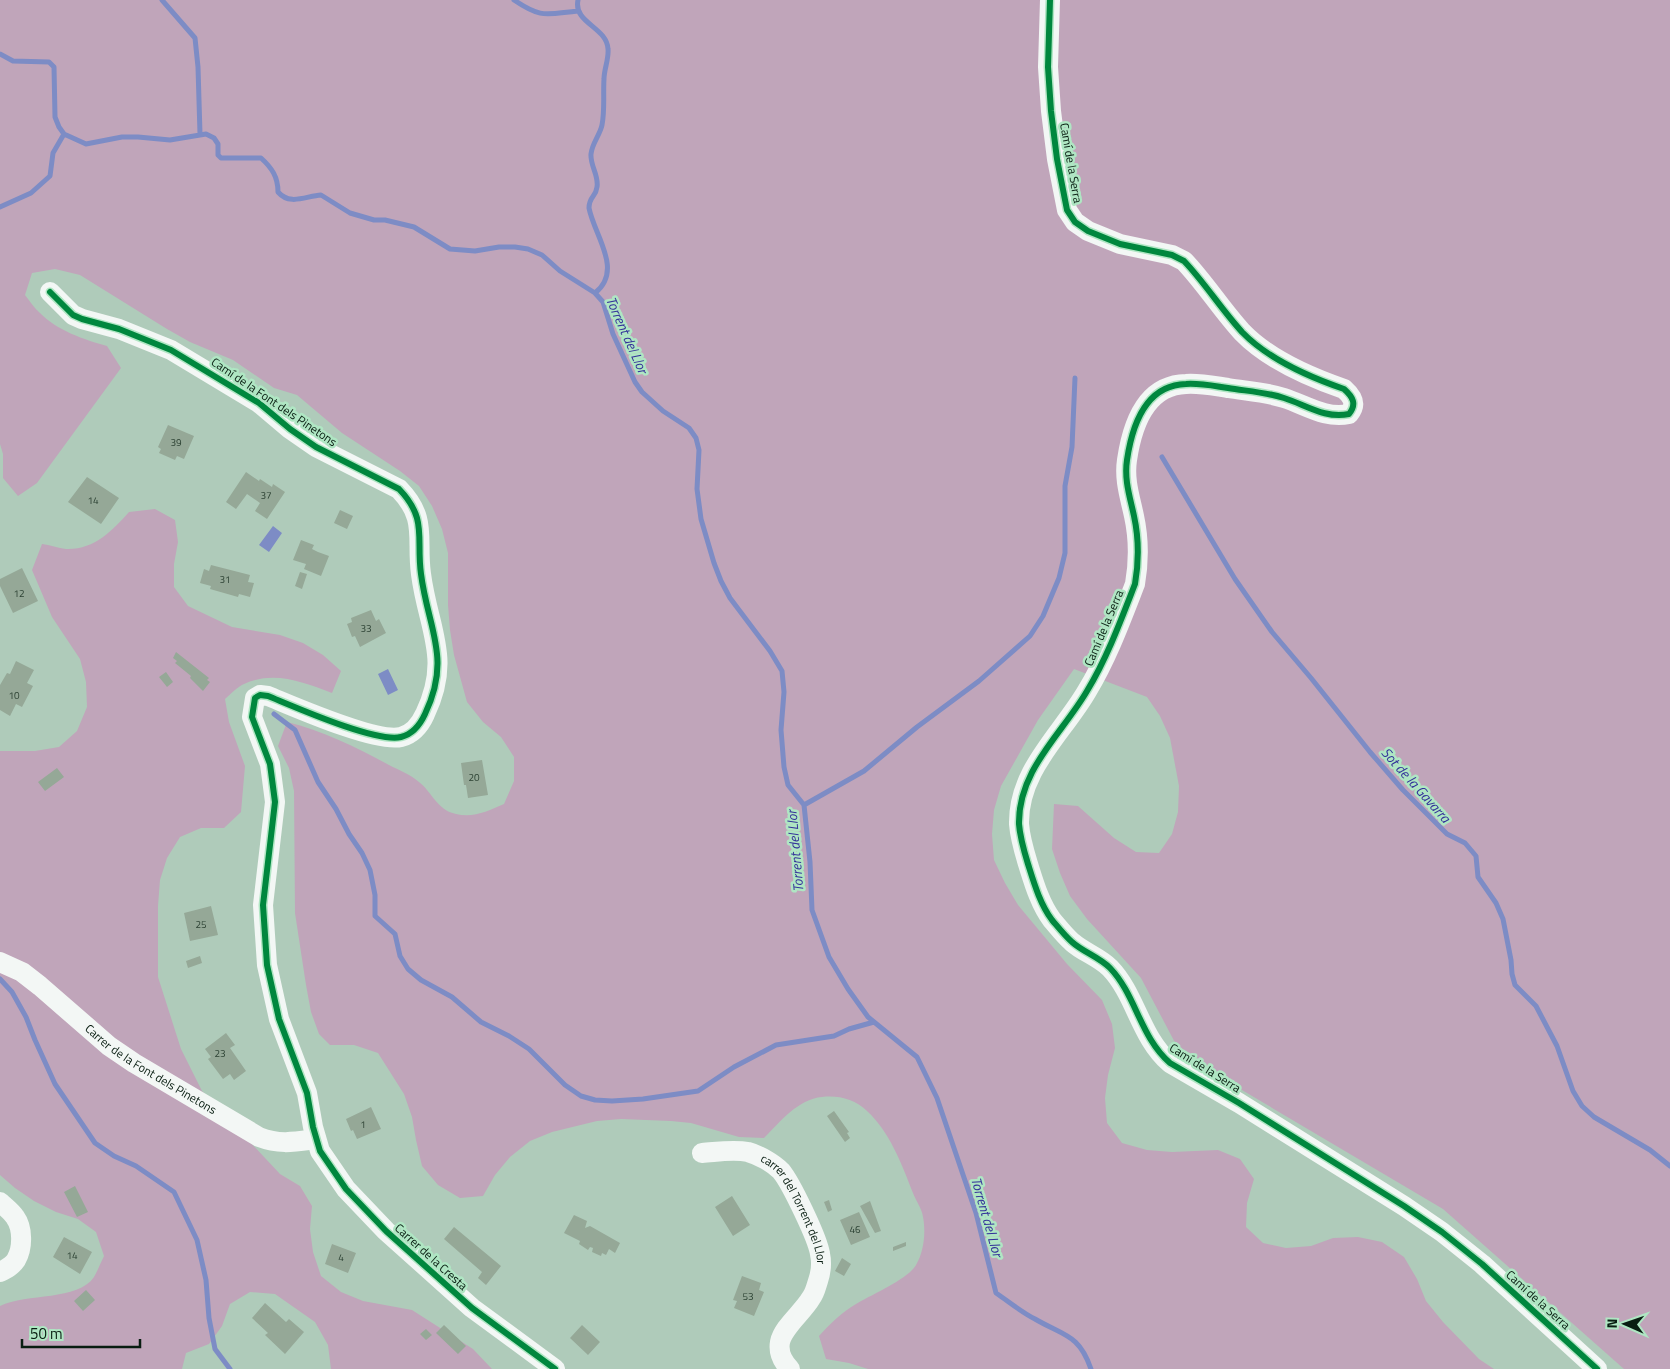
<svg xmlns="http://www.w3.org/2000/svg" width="1670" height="1369" font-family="'Titillium Web',sans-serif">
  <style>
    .green { fill: #c0a5ba }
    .water { fill: #7d8cc5 }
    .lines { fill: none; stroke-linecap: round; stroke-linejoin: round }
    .stream { stroke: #7d8cc5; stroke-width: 5 }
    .building { fill: #95a897 }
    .minor { stroke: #f3f7f5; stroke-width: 20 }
    .cycleway-casing { stroke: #afe6c3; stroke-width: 9 }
    .cycleway { stroke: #00873e; stroke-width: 6 }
    .labels { text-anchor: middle; stroke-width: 5; stroke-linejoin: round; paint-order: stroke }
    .number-label { font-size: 10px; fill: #2b4032 }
    .street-label { font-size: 12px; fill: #081d11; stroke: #afe6c3 }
    .water-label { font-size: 14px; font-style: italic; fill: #333099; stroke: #afe6c3 }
  </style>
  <rect width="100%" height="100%" fill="#afcbba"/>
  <!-- green -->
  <path class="green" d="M0,0h1670v1369h-46l-181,-160 -262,-155 -40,-76 -54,-59 -17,-23 -10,-23 -8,-24 2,-45 24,2 36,32 22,14 23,1 13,-19 6,-22 1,-26 -9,-48 -10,-22 -13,-19 -73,-28 -36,51 -37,66 -7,24 -2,24 2,26 11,23 13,22 49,59 35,36 10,24 3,24 -7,27 -3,23 2,25 15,20 25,7 25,2 46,-2 22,9 14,20 -7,24 -1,24 17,16 23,5 25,-2 22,-8 25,-1 24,5 22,15 13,22 9,22 17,21 36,37 15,10h-626l-19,-6 -23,-4 -7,-23c11,-12 23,-24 37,-32 15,-9 52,-25 60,-39 8,-13 10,-33 7,-48 -1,-8 -7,-16 -10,-24 -11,-28 -23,-61 -46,-82 -12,-12 -29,-16 -45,-14 -24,2 -42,25 -58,41l-25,-1 -48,-14 -20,-2 -50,-2 -24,2 -45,11 -22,9 -20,16 -15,18 -12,21 -23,2 -22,-13 -16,-19 -6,-26 -4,-23 -8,-23 -26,-41 -24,-8h-24l-11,-11 -8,-22 -5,-27 -11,-72 -1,-122 -5,-23 -11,-22 9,-24c36,9 69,25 102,43 10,5 22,10 30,17 13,10 18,28 37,32 18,4 32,-3 48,-10l10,-23v-24l-13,-20 -18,-15 -16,-20 -13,-47 -4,-25 -2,-25v-52l-6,-24 -10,-23 -13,-20 -19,-15 -58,-38 -45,-38 -23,-7 -41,-28 -43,-18 -23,-13 -87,-54 -25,-6 -23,4 -7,22c5,6 9,13 15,18 16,17 45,27 67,33l14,22 -84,115 -19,13 -15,-18v-24l-3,-10z
    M155,509l20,11 3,22 -4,22v23l14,19 44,21 48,8 23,8 20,12 18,16 -9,22c-28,-11 -59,-23 -88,-9 -7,3 -13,10 -19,15l4,23 16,44 -4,46 -17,16h-23l-21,9 -13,21 -7,22 -2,26v71l23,72 21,42 78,83 20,12 12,20 -2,23 3,23 8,24 20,16 22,9 49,9 61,39 19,20h-161l-3,-24 -13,-23 -40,-28 -25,-2 -20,12 -8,22 -13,18 -23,9 -4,16h-182v-63c27,-13 78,-5 94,-29 4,-7 7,-15 10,-21l-8,-24 -18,-13 -22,-7 -22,-11 -19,-13 -15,-13v-424h35l24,-4 18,-16 10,-24 -1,-25 -6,-23 -28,-42 -20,-47 10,-26c8,1 16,4 24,5 28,1 46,-18 63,-37z"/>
  <!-- water -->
  <path class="water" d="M273,526l9,7 -13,19 -10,-7z
    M388,669l10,21 -10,5 -10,-21z"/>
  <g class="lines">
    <!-- stream -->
    <path class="stream" d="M162,0l33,38 3,29 2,67
      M514,0c28,19 32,14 64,11
      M578,0c-5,23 29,27 30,49 1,10 -4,20 -4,30 -1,15 1,31 -2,46 -2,10 -10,18 -11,29 -1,12 8,21 6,33 -1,10 -8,9 -8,21 5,27 35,62 6,85
      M0,54l13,7 36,1 5,5 1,50 4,10 5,7 22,10 36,-7h16l32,3 36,-6 8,4 4,6v11l3,3h40c11,10 17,19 17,34 12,14 28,4 43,3l29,18 24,7h11l29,7 36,22 25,2 24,-4h16l13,2 14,6 18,16 35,22 8,9 10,32 22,48 7,10 21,19 26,17 7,10 3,12 -2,39 4,30 13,44 7,18 9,17 40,53 12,20 2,21 -3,38 3,37 4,18 16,20 6,57 2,48 17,47 19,32 20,28 49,40 20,41 39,115 20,80c12,8 25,19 39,26 29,17 44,15 56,50
      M0,207l31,-14 19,-17 3,-23 11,-19
      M1162,457l73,122 37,53 39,46 59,74 33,38 44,44 18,9 11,13 2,21 18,26 7,16 8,41 1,14 3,11 21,21 21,40 16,45 9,15 12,11 56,33 20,16
      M274,714l21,16 23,52 18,27 13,25 13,19 8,17 5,25v21l20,18 5,22 8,13 13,11 31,17 29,25 28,14 20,13 36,36 16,11 14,4 17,1 31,-2 55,-8 36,-24 42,-22 58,-9 15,-7 25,-7
      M804,805l60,-34 53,-44 62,-46 51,-45 13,-20 16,-38 6,-25v-67l7,-39 3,-69
      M0,979l12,13 14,25 9,23 20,44 40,59 19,13 22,10 38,26 23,48 9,40 3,38 6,31 15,20"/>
  </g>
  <!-- building -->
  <path class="building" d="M168,425l26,11 -10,23 -7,-3 -2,4 -16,-7 2,-4 -3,-2z
    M246,472l13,9 1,-2 12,8 1,-3 12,8 -18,27 -12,-8 5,-8 -13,-9 -11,15 -10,-7z
    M87,477l32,21 -18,26 -33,-22z
    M340,510l13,6 -6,13 -13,-6z
    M301,540l13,5 -2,4 6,3 11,4 -8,20 -17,-7 2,-5 -13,-4z
    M211,565l39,10 -2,7 6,1 -4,14 -11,-3 -1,3 -28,-8 1,-3 -11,-3 4,-14 5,2z
    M22,568l16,33 -25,12 -13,-27v-7z
    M300,572l7,2 -5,15 -7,-3z
    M371,610l5,11 3,-2 7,14 -26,14 -5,-11 -3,1 -5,-13 5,-2 -1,-4z
    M176,652l33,26 -2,2 3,2 -7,9 -13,-13 1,-2 -16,-13 2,-2 -4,-3z
    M16,661l18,9 -7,13 6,3 -11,21 -6,-3 -6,12 -10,-6v-25l7,-12 3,1z
    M166,672l7,10 -6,5 -8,-10z
    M482,760l6,35 -20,3 -2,-13h-2l-3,-22z
    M57,768l7,9 -19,14 -7,-9z
    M211,906l7,29 -28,6 -6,-28z
    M200,956l2,7 -14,5 -2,-7z
    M226,1033l9,12 -5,3 16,23 -12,9 -4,-6 -7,5 -15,-20 3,-2 -6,-8z
    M371,1107l10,22 -24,10 -4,-9 -2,1 -5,-12z
    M834,1111l15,21 -2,1 3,5 -5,4 -18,-26z
    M75,1186l13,26 -11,5 -13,-25z
    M732,1196l18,29 -17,11 -18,-29z
    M829,1200l3,10 -4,2 -4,-10z
    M870,1201l11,30 -6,2 -15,-27z
    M859,1212l11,25 -19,8 -11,-25z
    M574,1215l13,6 -2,7 5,-2 30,17 -5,10 -6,-4 -3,6 -4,-2 -1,3 -9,-4 1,-4 -3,-1 -2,3 -9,-6 1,-3 -16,-8z
    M454,1227l47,39 -15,19 -8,-7 4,-6 -38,-33z
    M64,1237l28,15 -12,22 -27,-17z
    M906,1242v4l-13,5v-4z
    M332,1244l24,9 -8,20 -23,-9z
    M842,1258l9,6 -7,12 -9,-5z
    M742,1276l19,7 -2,7 5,2 -10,24 -20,-8 3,-7 -4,-1z
    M86,1290l9,10 -12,11 -9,-10z
    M265,1303l21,19 3,-3 15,13 -19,22 -20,-19 3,-2 -16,-15z
    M444,1325l22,21 -8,8 -22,-21z
    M582,1325l18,17 -12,13 -18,-17z
    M426,1329l6,6 -6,5 -6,-6z"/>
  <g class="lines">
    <!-- minor -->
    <g class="minor">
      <path d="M1050,0l-2,67 3,44 6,48 10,51 8,12 13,9 32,13 52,11 12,6c21,22 37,48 58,71 26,27 67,45 102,57 9,8 13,15 5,25 -24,5 -43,-9 -65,-16 -18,-6 -38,-7 -56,-10 -14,-2 -28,-5 -42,-4 -41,1 -54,42 -59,76 -3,20 3,37 7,56 5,23 5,45 1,68 -14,36 -28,74 -48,107 -25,43 -69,79 -68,133 1,13 5,27 9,40 6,19 12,40 24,56 6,7 13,16 20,22 11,10 27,15 38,26 26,27 30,69 60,95l69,40 165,103 38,26 40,32 115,105"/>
      <path d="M50,292l23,23 9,4 37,10 52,21 88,53 31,26 26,18 83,42c29,30 17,49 22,85 7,55 31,84 4,140 -5,11 -12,20 -24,23 -25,6 -106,-30 -133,-41l-8,-1 -5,3 -3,19 18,47 5,38 -12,103 4,60 12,54 28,74 6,34 7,24 26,38 40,42 86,77 83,61"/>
      <path id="s1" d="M0,962l22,10 18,14 69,60 25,17 125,74c21,8 35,5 57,2"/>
      <path id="s2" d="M702,1153c15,-1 31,-4 46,-1 11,3 25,11 33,19 10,12 37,68 39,83 2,9 1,18 -2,27 -2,6 -3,12 -7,17 -8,14 -28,29 -31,44 -2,11 2,19 10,27"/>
      <path d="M0,1202c5,5 11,9 15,15 8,11 8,31 1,43 -4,6 -10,9 -16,12"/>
    </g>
    <!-- cycleway casing -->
    <g class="cycleway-casing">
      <path id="cycleway" d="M1050,0l-2,67 3,44 6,48 10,51 8,12 13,9 32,13 52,11 12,6c21,22 37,48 58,71 26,27 67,45 102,57 9,8 13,15 5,25 -24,5 -43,-9 -65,-16 -18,-6 -38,-7 -56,-10 -14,-2 -28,-5 -42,-4 -41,1 -54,42 -59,76 -3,20 3,37 7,56 5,23 5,45 1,68 -14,36 -28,74 -48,107 -25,43 -69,79 -68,133 1,13 5,27 9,40 6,19 12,40 24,56 6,7 13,16 20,22 11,10 27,15 38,26 26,27 30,69 60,95l69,40 165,103 38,26 40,32 115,105
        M50,292l23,23 9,4 37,10 52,21 88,53 31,26 26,18 83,42c29,30 17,49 22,85 7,55 31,84 4,140 -5,11 -12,20 -24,23 -25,6 -106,-30 -133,-41l-8,-1 -5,3 -3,19 18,47 5,38 -12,103 4,60 12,54 28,74 6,34 7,24 26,38 40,42 86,77 83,61"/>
    </g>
    <!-- cycleway -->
    <use href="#cycleway" class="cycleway"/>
  </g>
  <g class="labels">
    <!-- number labels -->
    <g class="number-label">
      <text x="176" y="446">39</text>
      <text x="266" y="499">37</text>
      <text x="93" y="504">14</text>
      <text x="225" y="583">31</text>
      <text x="19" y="597">12</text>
      <text x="366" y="632">33</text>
      <text x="14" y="699">10</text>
      <text x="474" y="781">20</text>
      <text x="201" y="928">25</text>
      <text x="220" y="1057">23</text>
      <text x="363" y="1128">1</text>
      <text x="855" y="1233">46</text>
      <text x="72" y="1259">14</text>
      <text x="341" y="1261">4</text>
      <text x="748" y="1300">53</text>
    </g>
    <!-- street labels -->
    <g class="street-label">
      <text transform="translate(1071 163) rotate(80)" y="4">Camí de la Serra</text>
      <text transform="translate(274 402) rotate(34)" y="4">Camí de la Font dels Pinetons</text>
      <text transform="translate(1104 628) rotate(-67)" y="4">Camí de la Serra</text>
      <text dy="4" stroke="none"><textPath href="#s1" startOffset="186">Carrer de la Font dels Pinetons</textPath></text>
      <text transform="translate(1205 1068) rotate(32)" y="4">Camí de la Serra</text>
      <text dy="4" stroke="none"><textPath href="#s2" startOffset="124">carrer del Torrent del Llor</textPath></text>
      <text transform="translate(431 1257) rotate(42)" y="4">Carrer de la Cresta</text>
      <text transform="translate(1538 1300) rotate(42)" y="4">Camí de la Serra</text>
    </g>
    <!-- water labels -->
    <g class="water-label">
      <text transform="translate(627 335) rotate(66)" y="5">Torrent del Llor</text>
      <text transform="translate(1416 785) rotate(48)" y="5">Sot de la Gavarra</text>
      <text transform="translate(795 851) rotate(-95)" y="5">Torrent del Llor</text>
      <text transform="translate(987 1217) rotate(74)" y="5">Torrent del Llor</text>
    </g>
  </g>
  <!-- north arrow -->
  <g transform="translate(1625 1324) rotate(272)" stroke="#afe6c3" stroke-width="4" paint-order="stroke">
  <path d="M0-4L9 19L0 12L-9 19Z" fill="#081d11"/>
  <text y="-8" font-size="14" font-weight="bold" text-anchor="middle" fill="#081d11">N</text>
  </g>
  <!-- scale -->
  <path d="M22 1339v8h118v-8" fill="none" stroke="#081d11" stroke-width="2.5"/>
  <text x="30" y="1339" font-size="15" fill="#081d11" stroke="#afe6c3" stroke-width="4" paint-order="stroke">50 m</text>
</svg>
